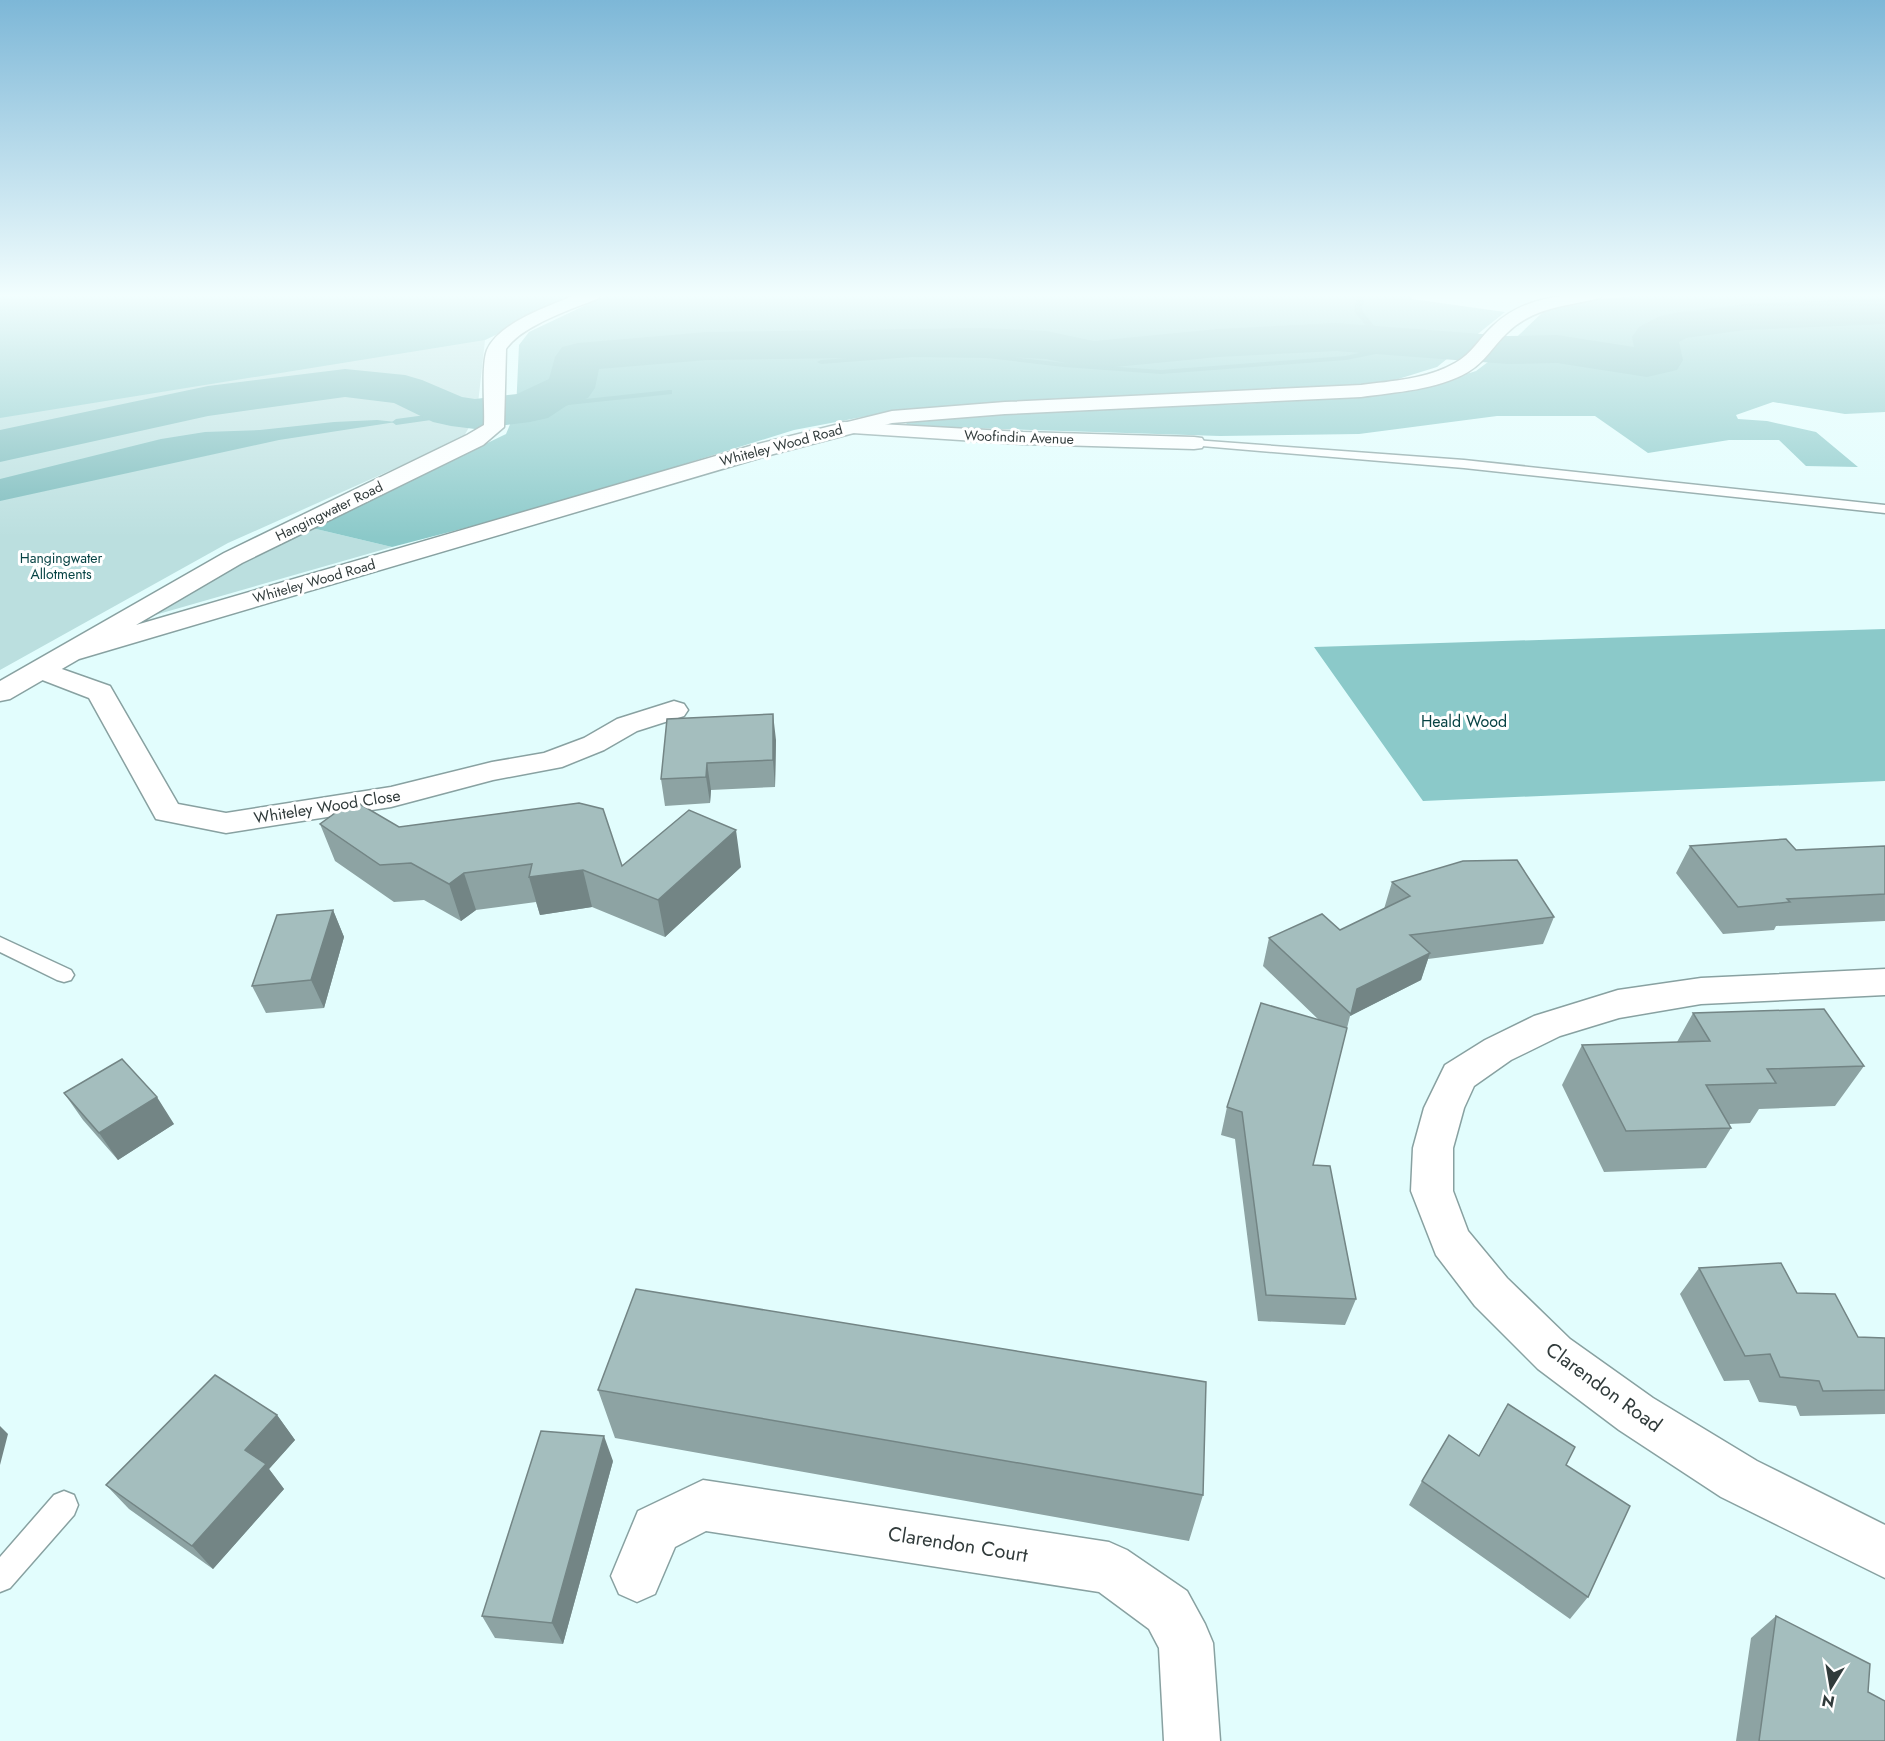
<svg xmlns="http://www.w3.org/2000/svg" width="1885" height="1741" font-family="Jost,sans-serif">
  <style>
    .green { fill: #bbdfdf }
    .forest { fill: #8bc9c9 }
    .water { fill: #7ebcbd }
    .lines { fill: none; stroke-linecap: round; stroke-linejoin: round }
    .stream { fill: #7ebcbd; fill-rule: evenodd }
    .river { fill: #7ebcbd; fill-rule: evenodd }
    .service-casing { stroke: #88a1a1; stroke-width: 3 }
    .minor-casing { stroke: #88a1a1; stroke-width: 3 }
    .tertiary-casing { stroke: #88a1a1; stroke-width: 3 }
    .service { fill: #fff; fill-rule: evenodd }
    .minor { fill: #fff; fill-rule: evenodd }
    .tertiary { fill: #fff; fill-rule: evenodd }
    .wall { fill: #8da3a3 }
    .shaded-wall { fill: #738585 }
    .building { fill: #a4bebe; stroke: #738585; stroke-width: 1.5 }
    .labels { text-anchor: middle; stroke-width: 6; stroke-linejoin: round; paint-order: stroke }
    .far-street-label { font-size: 14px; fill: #313b3b; stroke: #fff }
    .far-park-label { font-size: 14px; fill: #074344; stroke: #fff }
    .park-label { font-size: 16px; fill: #074344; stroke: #fff }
    .street-label { font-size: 16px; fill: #313b3b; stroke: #fff }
    .near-street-label { font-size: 20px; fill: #313b3b; stroke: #fff }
  </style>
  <rect width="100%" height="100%" fill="#e2fdfd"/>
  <!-- green -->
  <path class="green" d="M0,294h580l-95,46 -8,73 -14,25 -235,105 -228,127z
    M312,528l80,19 -244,70 111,-63z"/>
  <!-- forest -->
  <path class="forest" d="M0,294h580l-95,46 -485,78z
    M609,294h802l1,5 93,13 -68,55 -42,13 -78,10 -418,20 -105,20 -241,75 -161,42 -80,-19 194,-94 10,-24 3,-65 10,-13z
    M1657,294h228v118l-40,2 -72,-12 -37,13 2,4 29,2 49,11 42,35 -52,-1 -27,-26h-50l-81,13 -53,-37h-98l-138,18 -139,2 -313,-10 -1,-5 102,-9 235,-8 136,-9 44,-7 53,-17 24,-18 43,-41 48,-12z
    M1885,629v152l-462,20 -109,-154z"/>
  <!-- water -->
  <path class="water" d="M377,420l19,2 -117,18 -279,61v-22l161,-40 44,-7 55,-2 74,-8z"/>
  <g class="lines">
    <!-- stream -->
    <path class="stream" d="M1358,294h7l-3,17 24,29 7,1 -12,12 -35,7 -185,14 -97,-7 -77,-9 -76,-1 -90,7 -4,-2 4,-2 90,-7 76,1 77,9 97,7 185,-14 29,-7 9,-7h-5l-25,-31z
      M669,390h3v4l-142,15 -4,-2 4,-2z
      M544,395l4,2 -1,2 -77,9 -40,-5 -4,-2 4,-2 40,5z
      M463,410l4,3 -1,2 -70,10 -4,-3 4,-3z"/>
    <!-- river -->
    <path class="river" d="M1885,298v26l-140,6 -59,8 -7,4 4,18 -6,10 -30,7 -90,-14 -49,1 -172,-13 -118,6 -124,12 -48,-10 -64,-3 -275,4 -108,9 -4,19 -7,10 -22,8 -18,12 -18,4 -55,7 -24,-3 -18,-4 -39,-19 -49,-6 -137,19 -208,46v-32l208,-44 137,-17 60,6 17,5 40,17 13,2 42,-5 32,-15 6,-22 7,-10 16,-4 129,-11 275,-4 64,3 48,10 124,-12 118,-6 172,13 49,-1 77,12 -2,-10 7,-10 19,-10 16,-4 71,-9z"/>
    <!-- service casing -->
    <g class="service-casing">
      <path id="service" d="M1194,440l270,20 421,45v8l-421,-45 -274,-23v-4z
        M0,937l71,33 3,5 -3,5 -7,2 -7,-2 -57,-28z
        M64,1491l10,4 4,10 -4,10 -64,73 -10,4v-35l54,-62z"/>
    </g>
    <!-- minor casing -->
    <g class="minor-casing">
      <path id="minor" d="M844,422l179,10 171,5 8,1 3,5 -3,5 -8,1 -171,-5 -186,-12 -3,-4 3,-4z
        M42,662l68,24 68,118 48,9 165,-26 101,-25 52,-9 40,-15 33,-19 57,-18 10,3 4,6 -4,6 -47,15 -33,19 -42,17 -69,13 -102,27 -165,26 -70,-14 -67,-121 -57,-22 -4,-6 4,-6z
        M1885,969v26l-184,9 -82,14 -59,18 -49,24 -37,26 -10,22 -11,40v43l15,40 39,47 63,61 83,59 104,63 128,64v53l-164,-81 -102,-67 -81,-61 -63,-63 -39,-51 -25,-64 2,-43 11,-40 21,-43 40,-25 49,-24 84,-26 83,-12z
        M703,1480l406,62 18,8 60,41 18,33 8,19 7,98h-56l-5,-93 -10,-19 -50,-37 -393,-61 -31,16 -20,47 -18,8 -18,-8 -8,-18 27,-65z"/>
    </g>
    <!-- tertiary casing -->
    <g class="tertiary-casing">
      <path id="tertiary" d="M578,294h23l-2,4c-26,11 -77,27 -93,51l-2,78 -21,18 -241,118 -106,62 614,-179 142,-35 113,-9 356,-17c31,-4 66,-6 94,-22 17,-9 25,-26 39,-38 30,-28 70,-31 108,-31l-2,4c-33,8 -67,9 -93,35 -14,13 -22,29 -39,39 -31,18 -72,20 -107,25l-356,17 -113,9 -126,33 -687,203 -69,40 -10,2v-20l224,-128 243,-118 17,-10c1,-20 -3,-59 3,-75 12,-28 65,-45 91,-56z"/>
    </g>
    <!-- service -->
    <use href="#service" class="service"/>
    <!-- minor -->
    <use href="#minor" class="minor"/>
    <!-- tertiary -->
    <use href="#tertiary" class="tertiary"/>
  </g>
  <!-- wall -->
  <path class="wall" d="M776,740l-1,47 -64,3 -1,13 -45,3 -4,-27z
    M320,824l302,42 119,1 -76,70 -73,-30 -52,8 -4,-13 -60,8 -15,11 -37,-21 -30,2 -59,-41z
    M1690,846l106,4 89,-4v75l-109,5 -2,4 -51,4 -47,-61z
    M1392,882l162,35 -11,27 -115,15 -7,21 -71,36 -37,149 43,134 -11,26 -87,-4 -23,-182 -14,-4 6,-28 93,-86 -57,-55 6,-28 71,-8 44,-21z
    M333,910l11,27 -20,71 -58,5 -14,-27z
    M1693,1013l171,53 -29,40 -76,3 -9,14 -21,1 2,4 -25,40 -102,4 -42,-87 20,-40 95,-3z
    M64,1093l110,31 -56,36 -35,-40z
    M1699,1268l98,25 61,44 27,1v76l-85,2 -4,-10 -37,-4 -10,-22 -25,1 -44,-87z
    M598,1390l605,105 -14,46 -574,-103z
    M1508,1404l58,61 22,132 -18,22 -161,-114 13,-24 57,-26z
    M277,1415l18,25 -26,29 15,20 -71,80 -84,-60 -23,-24z
    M613,1461l-50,183 -68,-6 -13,-22z
    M1776,1616l92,76 17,49h-149l15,-103z"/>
  <!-- shaded-wall -->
  <path class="shaded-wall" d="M773,714l3,26 -1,47 -2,-27z
    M707,763l4,27 -1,13 -4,-26z
    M736,830l5,37 -76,70 -7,-37z
    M583,870l9,37 -52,8 -11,-38z
    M464,873l12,37 -15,11 -12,-37z
    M333,910l11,27 -20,71 -13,-28z
    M1430,953l-9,27 -71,36 7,-27z
    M157,1097l17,27 -56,36 -19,-27z
    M277,1415l18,25 -26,29 15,20 -71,80 -21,-23 53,-96z
    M0,1426l8,8 -8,31z
    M604,1436l9,25 -50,183 -11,-21z"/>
  <!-- building -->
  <path class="building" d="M773,714v46l-66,3 -1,14 -45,2 6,-60z
    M353,800l46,27 180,-24 24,6 19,57 67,-56 47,20 -78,70 -75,-30 -54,7 3,-13 -68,9 -15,11 -38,-21 -31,2 -60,-41z
    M1786,839l10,11 89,-4v48l-98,5 3,3 -52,5 -48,-61z
    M1517,860l37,57 -144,18 20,18 -73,36 -6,25 -82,-76 53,-24 18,16 70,-34 -18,-14 71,-21z
    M333,910l-22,70 -59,6 25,-71z
    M1261,1003l86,25 -34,137 17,1 26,133 -90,-4 -24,-183 -15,-5z
    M1824,1009l40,57 -97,3 9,14 -70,2 25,43 -105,3 -44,-86 128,-4 -17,-28z
    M122,1059l35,38 -58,36 -35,-40z
    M1781,1263l16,30 38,1 23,43 27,1v52l-62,1 -4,-10 -39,-4 -10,-23 -25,2 -46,-88z
    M636,1289l570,93 -3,113 -605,-105z
    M215,1375l62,40 -32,35 21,14 -74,82 -86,-61z
    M1508,1404l67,43 -9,18 64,41 -42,91 -166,-116 27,-46 30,21z
    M541,1431l63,5 -52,187 -70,-7z
    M1776,1616l94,48 -2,28 17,9v40h-126z"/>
  <!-- sky -->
  <linearGradient id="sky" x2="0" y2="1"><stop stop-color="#7db7d7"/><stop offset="0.55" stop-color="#f2fefe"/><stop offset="1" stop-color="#f2fefe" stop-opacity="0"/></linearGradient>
  <rect width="1885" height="538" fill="url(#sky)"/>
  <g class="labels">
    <!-- far-street labels -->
    <g class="far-street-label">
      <text transform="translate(1019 437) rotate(2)" y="5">Woofindin Avenue</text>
      <text transform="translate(781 445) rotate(-15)" y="5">Whiteley Wood Road</text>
      <text transform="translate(329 511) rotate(-26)" y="5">Hangingwater Road</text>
      <text transform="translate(314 581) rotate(-16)" y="5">Whiteley Wood Road</text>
    </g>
    <!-- far-park labels -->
    <g class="far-park-label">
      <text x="61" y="563">Hangingwater<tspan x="61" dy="16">Allotments</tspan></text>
    </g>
    <!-- park labels -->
    <g class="park-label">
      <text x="1464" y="727">Heald Wood</text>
    </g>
    <!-- street labels -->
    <g class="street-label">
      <text transform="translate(327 806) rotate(-9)" y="6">Whiteley Wood Close</text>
    </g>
    <!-- near-street labels -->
    <g class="near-street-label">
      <text transform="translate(1604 1387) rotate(36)" y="7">Clarendon Road</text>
      <text transform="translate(958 1544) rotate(9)" y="7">Clarendon Court</text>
    </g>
  </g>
  <!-- north arrow -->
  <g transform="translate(1831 1687) rotate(191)" stroke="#ffffff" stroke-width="4.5" paint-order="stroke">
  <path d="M0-4.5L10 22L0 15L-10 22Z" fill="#313b3b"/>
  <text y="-9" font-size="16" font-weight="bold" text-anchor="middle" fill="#313b3b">N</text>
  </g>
</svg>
